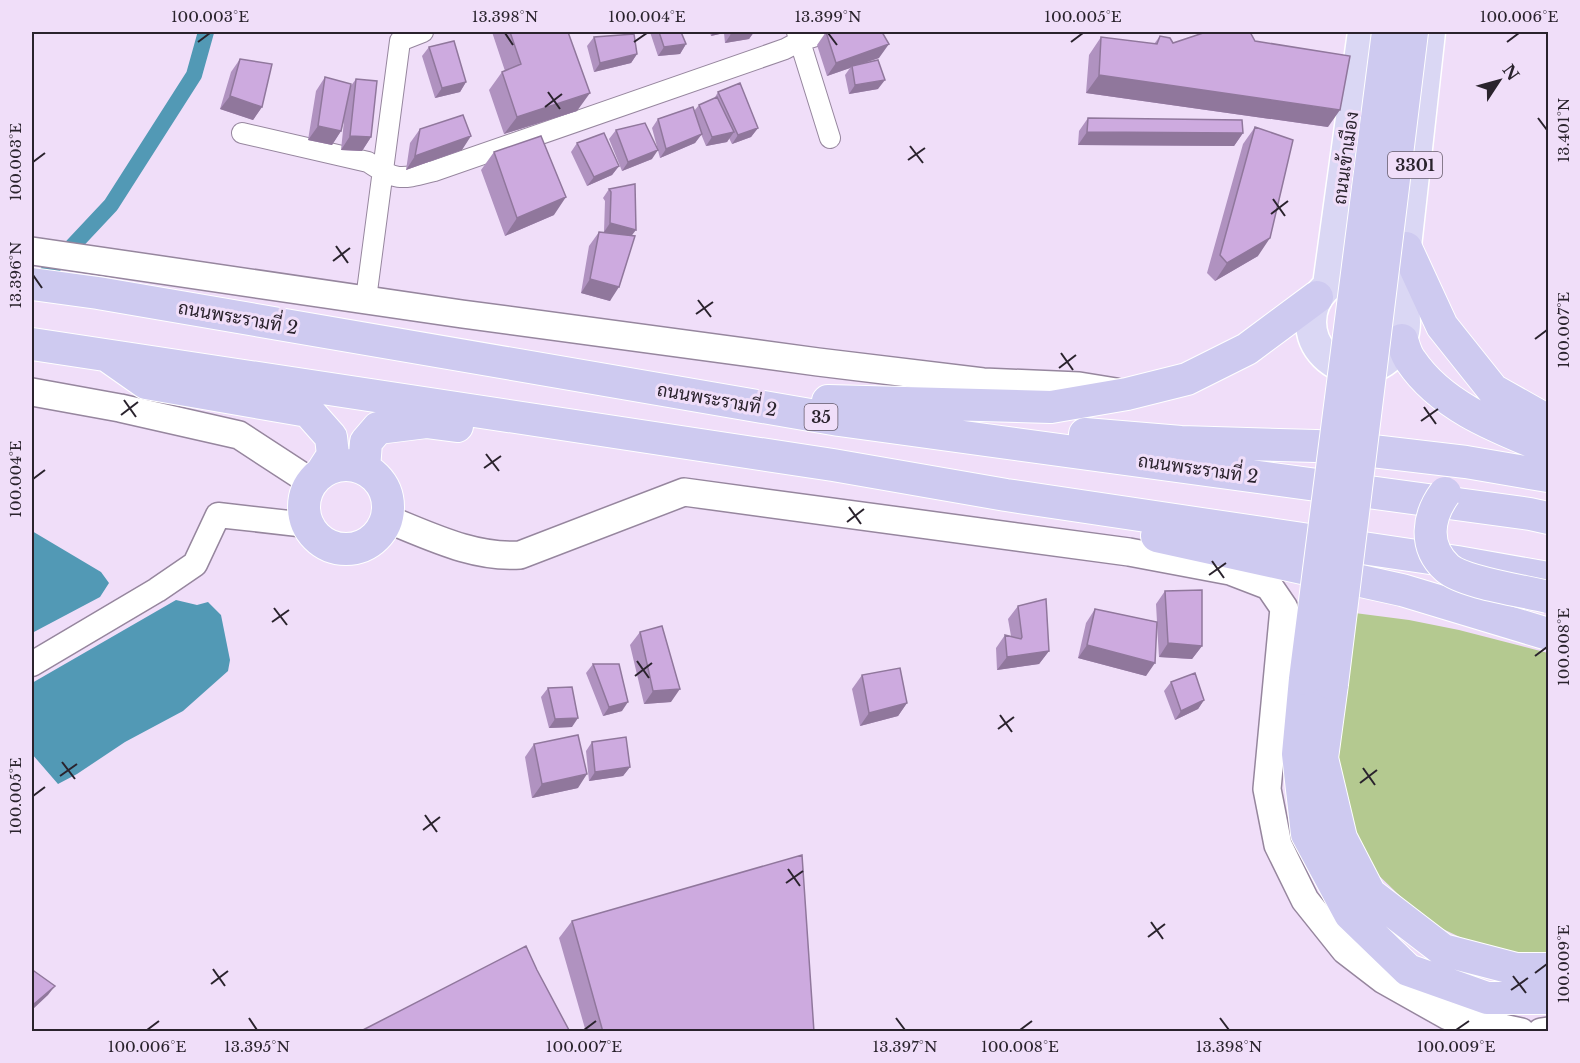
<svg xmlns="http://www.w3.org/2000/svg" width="1580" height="1063" font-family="'Libre Baskerville',Sarabun,serif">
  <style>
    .green { fill: #b4c990 }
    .water { fill: #5299b5 }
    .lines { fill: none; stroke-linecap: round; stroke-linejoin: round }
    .canal { stroke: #5299b5; stroke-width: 16 }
    .minor-casing { stroke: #96869e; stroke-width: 22 }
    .tertiary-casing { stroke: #96869e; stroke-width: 27 }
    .secondary-casing { stroke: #96869e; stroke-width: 30 }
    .primary-casing { stroke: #fff; stroke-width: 33 }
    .trunk-casing { stroke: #fff; stroke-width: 34 }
    .minor { stroke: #fff; stroke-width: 20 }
    .tertiary { stroke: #fff; stroke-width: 24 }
    .secondary { stroke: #fff; stroke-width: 27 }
    .primary { stroke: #dad7f4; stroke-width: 30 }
    .trunk { stroke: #cecaf0; stroke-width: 32 }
    .trunk-bridge-casing { stroke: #fff; stroke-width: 34; stroke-linecap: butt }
    .trunk-bridge { stroke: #cecaf0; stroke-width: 32 }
    .wall { fill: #b092c0 }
    .shaded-wall { fill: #90779c }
    .building { fill: #cdaadf; stroke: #90779c; stroke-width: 1.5 }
    .ticks { fill: none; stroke: #2a232d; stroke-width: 2 }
    .labels { text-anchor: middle; stroke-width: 6; stroke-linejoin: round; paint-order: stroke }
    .shield { fill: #f0def9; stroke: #655b6a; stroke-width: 1.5 }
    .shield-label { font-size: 16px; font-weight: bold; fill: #2a232d }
    .street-label { font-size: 18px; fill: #2a232d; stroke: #f0def9 }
    .neatline { fill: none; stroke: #2a232d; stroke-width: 2 }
    .ticks-label { font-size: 15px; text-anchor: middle; fill: #2a232d }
  </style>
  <rect width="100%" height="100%" fill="#f0def9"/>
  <!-- green -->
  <path class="green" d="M1347,612l62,8 50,10 89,23v300l-13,2 -52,-7 -57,-27 -56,-54 -15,-25 -22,-67z"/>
  <!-- water -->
  <path class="water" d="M32,531l69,41 8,11 -9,14 -68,36z
    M176,600l21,5 11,-3 13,13 9,45 -2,11 -45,40 -58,31 -48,32 -19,10 -26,-30v-71z"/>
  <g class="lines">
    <!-- canal -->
    <path class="canal" d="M34,287l77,-82 83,-130 12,-43"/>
    <!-- minor casing -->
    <g class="minor-casing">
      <path id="minor" d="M797,32l33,106
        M242,133l126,29c29,20 34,17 66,9l351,-122 15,-8 29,-9
        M366,299l34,-258 23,-9"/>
    </g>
    <!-- tertiary casing -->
    <g class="tertiary-casing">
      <path id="tertiary" d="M32,664l125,-74 38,-26 23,-49 89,10"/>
    </g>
    <!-- secondary casing -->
    <g class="secondary-casing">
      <path id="secondary" d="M32,251l430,63 356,48 165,20 96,4 37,6
        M32,392l88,16 119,27 72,47
        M387,519c43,17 86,39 133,36l164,-63 445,60 101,19 39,15 15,22 -17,181 11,56 27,55 40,50 39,30 64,36 73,16
        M1541,1032l7,-1"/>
    </g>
    <!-- primary casing -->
    <g class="primary-casing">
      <path id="primary" d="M1403,273l27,-241
        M1311 322a47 47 0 1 1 94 0a47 47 0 1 1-94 0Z
        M1328,285l35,-253"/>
    </g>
    <!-- trunk casing -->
    <g class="trunk-casing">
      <path id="trunk" d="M1406,248l36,78 51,64 55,31
        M32,284l66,9 741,127 691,94 18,4
        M1402,340c2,6 4,15 9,21 31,46 88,67 137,87
        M32,344l801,121 173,30 451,67 91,16
        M109,357l37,26 162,28 23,26 2,18 -11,17
        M828,401l223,6 76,-13 60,-15 60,-30 70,-52
        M1085,434l96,8 135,4 48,4 102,12 82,14
        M304 507a42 42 0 1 1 84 0a42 42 0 1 1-84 0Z
        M364,469l2,-27 12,-14 48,-6 31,4
        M1157,536l245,54 146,44
        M1305,679l-7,75 9,80 43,80 58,56 79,28h61
        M1332,684l-10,74 19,80 29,56 73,56 73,19h32"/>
    </g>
    <!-- minor -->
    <use href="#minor" class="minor"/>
    <!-- tertiary -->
    <use href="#tertiary" class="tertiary"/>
    <!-- secondary -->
    <use href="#secondary" class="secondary"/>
    <!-- primary -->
    <use href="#primary" class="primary"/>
    <!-- trunk -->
    <use href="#trunk" class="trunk"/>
    <!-- trunk-bridge casing -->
    <g class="trunk-bridge-casing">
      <path id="trunk-bridge" d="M1445,493c-17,23 -22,53 2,75 17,15 78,23 101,29
        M1305,679l83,-647
        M1332,684l80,-652"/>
    </g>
    <!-- trunk-bridge -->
    <use href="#trunk-bridge" class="trunk-bridge"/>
  </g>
  <!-- wall -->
  <path class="wall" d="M492,32h76l9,79 -73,23 -15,-44 13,-18 3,-1z
    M650,32h31l5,12 -6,10 -22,2z
    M710,32h44l-5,7 -24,4 -1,-10 -13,3z
    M826,32l53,26 -15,5 14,26 -29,5 -4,-19 5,-7 -23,8 -10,-31z
    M1160,36l13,7 82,-2 73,86 -242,-34 3,-38 12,-18 53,7z
    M594,37l43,17 -6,9 -37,9 -7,-26z
    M429,47l37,35 -6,10 -25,6 -13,-42z
    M240,59l22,48 -9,13 -33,-11 11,-37z
    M325,77l25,10 6,-8 15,58 -9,14 -21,-1 3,-29 -3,10 -9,14 -24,-5 8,-49z
    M718,92l40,36 -7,9 -19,7 -3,-6 -2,4 -21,4 -5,-12 -6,9 -35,15 -8,-30 6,-9 36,-8 5,-6 15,-6z
    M1088,118l155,15 -9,13 -156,-1 1,-14z
    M1255,127l3,129 -43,25 -8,-8 36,-129z
    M420,129l42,21 -56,20 4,-27z
    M616,130l36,29 -30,12 -13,-32z
    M577,143l42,23 -7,9 -25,11 -16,-34z
    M494,152l60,63 -49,21 -24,-66z
    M635,184l-3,52 -22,65 -29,-8 8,-47 10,-14h5l1,-31 -2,-3 6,-9z
    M1165,591l37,55 -10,13 -33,-2 -2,-32 -11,51 -68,-18 8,-35 9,-14 62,13 -1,-18z
    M1018,606l31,45 -10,13 -42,6 -1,-22 9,-13 6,1 -3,-17z
    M640,632l31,70 -27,2 -14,-59z
    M593,664l29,47 -19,5 -17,-43z
    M862,675l45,28 -9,13 -38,10 -8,-37z
    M1171,682l33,18 -6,9 -23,11 -11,-29z
    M548,688l24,39 -23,1 -8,-31z
    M592,742l38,25 -7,9 -34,5 -3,-30z
    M534,744l44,44 -46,10 -7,-41z
    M572,921l242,111h-228l-27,-94z"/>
  <!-- shaded-wall -->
  <path class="shaded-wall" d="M714,32h10v1l-13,3z
    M745,32h9l-5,7 -24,4 6,-9z
    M686,44l-6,10 -22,2 6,-9z
    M889,44l-10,14 -27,9v-1l-2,2 -23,8 9,-13z
    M637,54l-6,9 -37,9 6,-9z
    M1099,75l241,35 -12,17 -242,-34z
    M885,80l-7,9 -29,5 6,-9z
    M466,82l-6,10 -25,6 7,-10z
    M590,93l-13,18 -73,23 13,-17z
    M230,96l32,11 -9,13 -33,-11z
    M318,126l23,5 -9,14 -24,-5z
    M758,128l-7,9 -19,7 6,-9z
    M734,132l-7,10 -21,4 6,-9z
    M1087,132l156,1 -9,13 -156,-1z
    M702,134l-7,9 -35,15 6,-9z
    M350,136l21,1 -9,14 -21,-1z
    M471,136l-9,14 -56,20 9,-14z
    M658,150l-6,9 -30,12 6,-9z
    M619,166l-7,9 -25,11 7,-9z
    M566,197l-12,18 -49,21 12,-18z
    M610,223l26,7 -7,9 -25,-7z
    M1270,238l-12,18 -43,25 12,-18z
    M590,279l29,8 -9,14 -29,-8z
    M1168,643l34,3 -10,13 -33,-2z
    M1087,645l68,18 -9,13 -68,-18z
    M1049,651l-10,13 -42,6 10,-13z
    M680,689l-9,13 -27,2 9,-13z
    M1204,700l-6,9 -23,11 6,-9z
    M628,702l-6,9 -19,5 6,-9z
    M907,703l-9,13 -38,10 9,-13z
    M578,718l-6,9 -23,1 6,-9z
    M630,767l-7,9 -34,5 6,-9z
    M587,774l-9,14 -46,10 10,-14z
    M55,986l-7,9 -16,15v-2l2,-4z"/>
  <!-- building -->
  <path class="building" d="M510,32h58l22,61 -73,24 -15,-45 19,-8z
    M659,32h22l5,12 -22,3z
    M731,32h14l-14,2z
    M826,32h56l7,12 -53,19z
    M1206,32h44l5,9 95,15 -10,54 -241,-35 2,-38 56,7 3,-8 10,2 3,5z
    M634,34l3,20 -37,9 -6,-26z
    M454,41l12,41 -24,6 -13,-41z
    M240,59l32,5 -10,43 -32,-11z
    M878,60l7,20 -30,5 -3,-19z
    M325,77l26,7 -10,47 -23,-5z
    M356,79l21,2 -6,56 -21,-1z
    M740,83l18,45 -20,7 -20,-43z
    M717,97l17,35 -22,5 -13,-32z
    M693,107l9,27 -36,15 -8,-30z
    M463,115l8,21 -56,20 5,-27z
    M1088,118l154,2 1,13 -156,-1z
    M645,123l13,27 -30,12 -12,-32z
    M1255,127l38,13 -23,98 -43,25 -7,-8z
    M604,133l15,33 -25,11 -17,-34z
    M541,136l25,61 -49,21 -23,-66z
    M635,184l1,46 -26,-7 1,-31 -2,-3z
    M599,232l36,4 -16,51 -29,-8z
    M1202,590v56l-34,-3 -3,-52z
    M1046,599l3,52 -42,6 -2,-22 16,4 1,-2 -4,-31z
    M1095,609l62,13 -2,41 -68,-18z
    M662,626l18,63 -27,2 -13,-59z
    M593,664h26l9,38 -19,5z
    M900,668l7,35 -38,10 -7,-38z
    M1195,673l9,27 -23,11 -10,-29z
    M572,687l6,31 -23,1 -7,-31z
    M578,735l9,39 -45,10 -8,-40z
    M626,737l4,30 -35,5 -3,-30z
    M802,855l12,177h-211l-31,-111z
    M526,946l11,24 33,62h-211z
    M34,971l21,15 -21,18 -2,-3v-28z"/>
  <!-- ticks -->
  <path class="ticks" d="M505,33l8,12M828,33l9,12M198,42l12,-9M634,42l13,-9M1071,42l12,-9M1507,42l12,-9M548,92l12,17M545,107l17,-13M1538,118l9,12M910,146l13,17M908,160l17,-12M33,162l12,-9M1273,199l12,17M1271,214l17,-13M336,246l12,17M333,261l17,-13M33,275l9,13M698,300l13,17M696,314l17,-12M1535,339l12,-9M1061,353l12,17M1059,368l17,-13M124,400l12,17M1424,407l12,17M121,415l17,-13M1421,421l17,-12M486,454l13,17M484,468l17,-12M33,479l12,-9M849,507l12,17M847,522l17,-13M1212,561l12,17M1209,575l17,-12M274,608l13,17M272,622l17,-12M1535,656l12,-9M637,661l12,17M635,676l17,-13M1000,715l12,17M998,729l16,-12M62,762l13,17M1363,768l12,17M60,776l17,-12M1360,783l17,-13M33,796l12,-9M425,815l12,17M423,830l17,-13M788,869l12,17M786,883l17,-12M1151,922l12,17M1148,937l17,-13M213,969l12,17M1535,973l12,-9M1513,976l13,17M211,984l17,-13M1511,990l17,-12M249,1018l8,12M896,1018l9,12M1220,1018l9,12M147,1030l12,-9M584,1030l12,-9M1020,1030l12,-9M1456,1030l13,-9"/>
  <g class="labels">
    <!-- shield labels -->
    <g class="shield">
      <rect x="1388" y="152" width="54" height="26" rx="4.5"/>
      <rect x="804.5" y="404" width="33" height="26" rx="4.5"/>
    </g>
    <g class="shield-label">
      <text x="1415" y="171">3301</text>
      <text x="821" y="423">35</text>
    </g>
    <!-- street labels -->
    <g class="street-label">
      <text transform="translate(1346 158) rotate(-82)" y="6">ถนนเข้าเมือง</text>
      <text transform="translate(238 318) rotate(10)" y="6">ถนนพระรามที่ 2</text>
      <text transform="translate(717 400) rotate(10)" y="6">ถนนพระรามที่ 2</text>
      <text transform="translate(1198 469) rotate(8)" y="6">ถนนพระรามที่ 2</text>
    </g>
  </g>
  <!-- border -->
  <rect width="1580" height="1063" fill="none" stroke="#f0def9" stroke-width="66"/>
  <!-- north arrow -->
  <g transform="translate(1499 81) rotate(54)" stroke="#f0def9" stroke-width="4.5" paint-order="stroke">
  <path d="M0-4.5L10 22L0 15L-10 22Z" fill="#2a232d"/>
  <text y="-9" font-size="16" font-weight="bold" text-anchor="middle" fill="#2a232d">N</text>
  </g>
  <rect x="33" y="33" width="1514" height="997" class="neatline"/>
  <g class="ticks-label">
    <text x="210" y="22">100.003°E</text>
    <text x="505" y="22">13.398°N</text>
    <text x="647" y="22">100.004°E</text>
    <text x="828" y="22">13.399°N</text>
    <text x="1083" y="22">100.005°E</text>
    <text x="1519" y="22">100.006°E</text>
    <text transform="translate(1564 130) rotate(-90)" y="5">13.401°N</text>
    <text transform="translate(16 162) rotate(-90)" y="5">100.003°E</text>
    <text transform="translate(16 275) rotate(-90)" y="5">13.396°N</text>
    <text transform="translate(1564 330) rotate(-90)" y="5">100.007°E</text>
    <text transform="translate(16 479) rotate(-90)" y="5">100.004°E</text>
    <text transform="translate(1564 647) rotate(-90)" y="5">100.008°E</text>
    <text transform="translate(16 796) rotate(-90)" y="5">100.005°E</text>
    <text transform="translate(1564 964) rotate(-90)" y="5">100.009°E</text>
    <text x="147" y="1052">100.006°E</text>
    <text x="257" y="1052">13.395°N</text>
    <text x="584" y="1052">100.007°E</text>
    <text x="905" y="1052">13.397°N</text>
    <text x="1020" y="1052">100.008°E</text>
    <text x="1229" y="1052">13.398°N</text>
    <text x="1456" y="1052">100.009°E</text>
  </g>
</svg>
